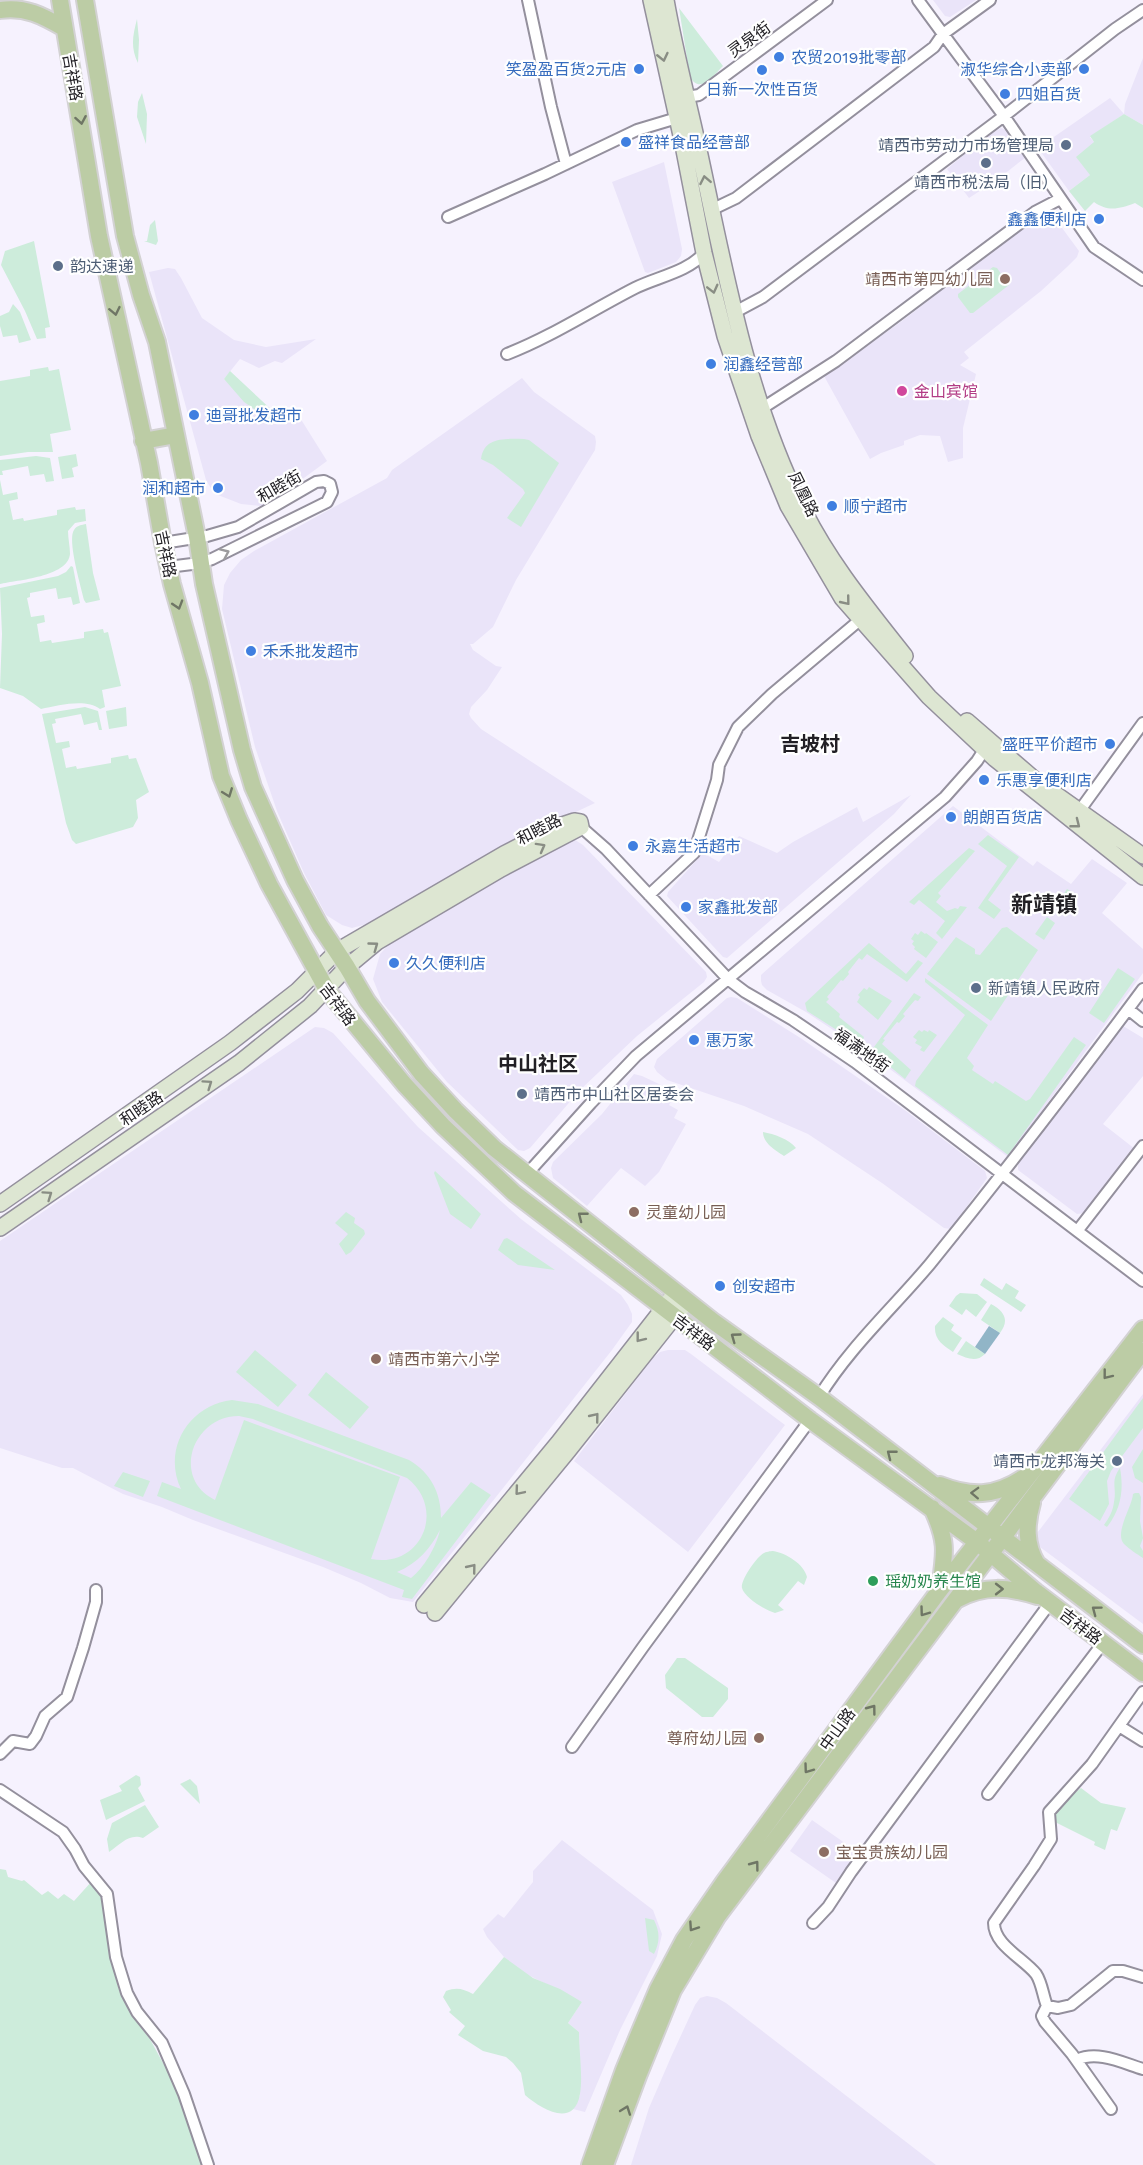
<svg xmlns="http://www.w3.org/2000/svg" width="1143" height="2165" font-family="'Work Sans','Noto Sans SC',sans-serif">
  <style>
    .built { fill: #eae4f9 }
    .green { fill: #cdecdb; fill-rule: evenodd }
    .water { fill: #91b5c7 }
    .lines { fill: none; stroke-linecap: round; stroke-linejoin: round }
    .street-casing { stroke: #94909d; stroke-width: 14 }
    .secondary-casing { stroke: #94909d; stroke-width: 18 }
    .primary-casing { stroke: #d3d2d3; stroke-width: 20 }
    .street { stroke: #fff; stroke-width: 10 }
    .secondary { stroke: #dde6d2; stroke-width: 15 }
    .primary { stroke: #bccca5; stroke-width: 16 }
    .oneway { stroke: #898d84 }
    .oneway2 { stroke: #6f7665 }
    .oneway3 { stroke: #9c9b9d }
    .shop-dot { fill: #3f7fe0; stroke: #fff; stroke-width: 2 }
    .service-dot { fill: #5c6f8a; stroke: #fff; stroke-width: 2 }
    .education-dot { fill: #8d6e63; stroke: #fff; stroke-width: 2 }
    .hotel-dot { fill: #d1479c; stroke: #fff; stroke-width: 2 }
    .leisure-dot { fill: #2e9e5b; stroke: #fff; stroke-width: 2 }
    .labels { text-anchor: middle; stroke-width: 4.5; stroke-linejoin: round; paint-order: stroke }
    .street-label { font-size: 16px; fill: #222025; stroke: #fff }
    .shop-label { font-size: 16px; fill: #366cbe; stroke: #fff; text-anchor: start }
    .service-label { font-size: 16px; fill: #4e5e75; stroke: #fff; text-anchor: start }
    .education-label { font-size: 16px; fill: #785e54; stroke: #fff; text-anchor: start }
    .hotel-label { font-size: 16px; fill: #b23c85; stroke: #fff; text-anchor: start }
    .leisure-label { font-size: 16px; fill: #27864d; stroke: #fff; text-anchor: start }
    .quarter-label { font-size: 20px; font-weight: bold; fill: #222025; stroke: #fff }
    .district-label { font-size: 22px; font-weight: bold; fill: #222025; stroke: #fff }
  </style>
  <rect width="100%" height="100%" fill="#f6f2fe"/>
  <!-- built -->
  <path class="built" d="M933,0h43l-26,17 -5,-1z
    M1143,58v67l-19,-11 -34,23 4,5 -4,33 -21,16 -31,-43 72,-50 14,16 1,-10z
    M1001,128l5,2 20,27 -28,22 -29,19 -22,-29 38,-32z
    M664,162l18,87 -1,7 -5,6 -28,11 -3,-1 -33,-90z
    M1041,216l13,1 25,34 -2,6 -10,10 -26,24 -77,61 5,6 -9,7 16,9 -13,54v30l-15,4 -8,-26 -20,-1 -16,6v4l-23,8 -11,6 -46,-83 78,-55 132,-103z
    M168,268l7,1 6,9 21,40 32,22 32,7 50,-8 -34,24 -7,-2 -16,7 -19,-9 -16,20 46,41 5,-7 9,3 13,-3 30,48 -57,42 -10,3 -19,-2 -23,-9 -6,-5 -6,-10 -57,-208z
    M522,378l12,14 61,44 1,6 -1,8 -13,21 -66,109 -23,47 -20,17h-3l3,6 23,16 6,1 -15,23 -16,17 -2,7 2,4 10,11 114,74 -87,41 -137,79 -19,5 -10,-3 -16,-10 -22,-42 -27,-62 -22,-64 -33,-138 2,-24 6,-12 11,-13 13,-9 133,-73 5,-8z
    M911,795l-17,19 -167,144 -4,-1 -56,-61 1,-4 35,-39 16,9 20,-26 38,17 16,-11 64,-35 6,15z
    M953,806l80,60 4,-5 34,23 21,-25 35,24 -25,30 41,36v24l-135,184 -137,-102 -65,-43 -39,-22 -5,-5 -1,-4v-6z
    M572,838l11,7 123,127 1,5 -3,5 -67,54 -57,54 -50,58 -6,3 -6,-1 -71,-68 -65,-80 -9,-23 7,-25 13,-14 98,-61z
    M731,997l6,1 65,41 104,72 79,60 2,7 -36,51 -7,-1 -62,-45 -74,-49 -64,-28 -77,-26 -10,-8 -3,-5 3,-8 70,-61z
    M1123,1026l20,12v38l-40,48 32,25 -50,64 -8,1 -59,-44v-6l102,-136z
    M315,1027l9,1 9,5 85,94 103,92 100,76 7,10 4,9v8l-20,28 -199,252 -23,-4 -29,-15 -38,-16 -130,-47 -31,-13 -39,-13 -50,-26h-11l-62,-20v-207z
    M634,1074l8,2 34,16 -7,13 9,5 -4,8 12,6 -27,48 -14,14 -24,-18 -34,38 -34,-28 -2,-10 2,-6 49,-48z
    M668,1350h17l6,4 94,71 -97,127 -114,-91 79,-103 7,-6z
    M1143,1394v230l-103,-77 -3,-7v-7l4,-5z
    M812,1820l47,33 -23,30 -46,-32z
    M562,1840l91,70 9,24 -5,22 -37,74 -35,82 -12,-3 7,-14 -1,-63 -11,-9 14,-21 -60,-30 -18,-15 -17,-20 -4,-8 15,-15 6,4 29,-36v-11z
    M707,1996l10,2 9,5 210,162h-305l18,-57 22,-51 24,-52 5,-7z"/>
  <!-- green -->
  <path class="green" d="M679,8l44,58c-9,9 -23,29 -33,11z
    M137,19l2,21 -1,23c-8,-16 -5,-28 -1,-44z
    M142,93l5,21 -1,30 -9,-27 1,-15z
    M1124,114l19,11v83l-8,-5c-16,6 -27,9 -41,-1l-9,9 -16,-20 21,-16 -14,-18 18,-15 -4,-6z
    M155,220l3,21 -2,4 -12,-4h3l3,-16z
    M34,241l16,86 -5,1 1,10 -9,1 -12,-28 -24,-46 4,-14z
    M993,267l4,1 12,17 -36,28h-3l-12,-16v-3z
    M13,304l7,8 11,28 -12,3 -2,-8 -14,2 -3,-11v-10l9,-4z
    M48,367l1,4 10,-2 12,61 -21,4 3,18h-25l-28,4v-75l30,-5v-6z
    M230,371l45,42 -5,7 -26,-18 -20,-23z
    M524,439l5,1 30,23 -38,64 -14,-9 18,-25 -2,-4 -30,-24 -12,-6c3,-23 25,-20 43,-20z
    M76,454l2,12 -6,2 2,9 -12,2 -4,-22z
    M36,456l14,2 4,23 -8,1 -2,-8 -14,2 -2,-10 -26,5 1,4h-3v-15z
    M0,480l3,15 14,-3 1,7 -9,2 4,19 10,-2 1,3 33,-6v-5l18,-3 1,3 9,-1 1,12 -11,2 -7,8c0,7 2,16 2,23 -2,23 -53,26 -70,30z
    M86,524l7,49 7,27 -14,3 -2,-3c-3,-13 -17,-60 -10,-70 3,-5 8,-5 12,-6z
    M71,566l2,1 7,36 -7,2 -2,-8 -13,2 -2,-11 -26,5v4l-3,1 4,19 13,-2 1,7 -8,2 3,18 11,-2 1,3 32,-5v-6l19,-3 1,4 4,-1 13,54 -19,4 3,17 -5,2c-15,-11 -42,-3 -59,0l-18,-13 -23,-8 2,-54 -2,-46 58,-12 8,-4z
    M85,707l13,4 4,19h-3l-2,-8 -13,3 -3,-11 -26,5 1,4 -4,1 4,19 13,-2 1,6 -8,2 4,19 10,-2 1,3 34,-6v-5l17,-3 1,4 7,-1 13,34 -13,8 2,18 -5,9 -57,17 -4,-4 -6,-17 -24,-109z
    M126,707l1,19 -18,3 -3,-18z
    M988,835l31,22 -31,43 13,10 -7,9 -16,-11 29,-42 -29,-22z
    M969,848l6,3 -37,42 3,3 -5,6 11,9 8,-3 3,1 2,-3 7,1 -25,32 -6,-6 9,-12 -26,-21 -5,5 -5,-3z
    M1067,889l9,5 -11,16 -8,-6z
    M1047,917l8,6 -11,17 -9,-6z
    M1007,927l31,23 -47,71 -64,-47 29,-37 19,12v5l5,1 22,-27z
    M921,931l4,3 1,-1 12,9 -12,16 -12,-9 1,-2 -3,-3 2,-3 -3,-2 4,-6 3,2z
    M869,943l37,31 12,-14 5,3 -16,19 -40,-28 -5,6 -3,-2 -11,14 1,2 -6,7 -2,-1 -14,17 2,2 -3,3 14,12 -1,3 25,20 -2,5 -5,1 -50,-32 -2,-8z
    M1118,968l17,11 -31,44 -15,-10z
    M925,978l63,47 -21,33 7,8 -2,4 21,14 2,-3 31,20 4,-2 44,-62 12,8 -78,110 -93,-69 1,-5 49,-66 -40,-33z
    M869,987l23,14 -14,19 -21,-18 3,-5 -2,-2 6,-7 3,2z
    M914,993l7,4 -3,4 -3,-1 -12,14 2,2 -6,7 -2,-1 -14,17 2,1 -3,4 29,26 -6,9 -34,-28z
    M919,1030l3,2 2,-2 4,2 1,-2 8,5 -13,17 -4,-2 2,-3 -7,-4 2,-3 -4,-3z
    M763,1132c11,2 26,7 33,16l-12,8c-9,-6 -21,-13 -21,-24z
    M435,1171l46,43 -10,15 -21,-15 -16,-41z
    M346,1212l9,6 -1,5 10,7 1,4 -14,18 -5,3 -7,-11 9,-10 -13,-11z
    M507,1238l5,3 43,29 -37,-5 -20,-15 6,-11z
    M984,1278l18,12 4,-7 13,8 -4,7 11,7 -5,7 -41,-27z
    M960,1293l17,1 10,8 -11,15 -10,-8 -4,6 -13,-9 7,-10z
    M991,1304c13,7 19,16 9,29l-19,-13z
    M943,1317l11,8 -3,5 11,8 -9,14c-10,-7 -19,-12 -18,-26z
    M966,1341l19,13c-9,9 -18,4 -28,0z
    M255,1350l42,35 -19,22 -42,-35z
    M326,1372l43,35 -19,22 -42,-34z
    M1143,1398v30l-32,43 -4,10 2,23 -9,17 -31,-22z
    M232,1400l26,4 151,56c22,13 32,33 32,58l30,-36 20,13 -79,104 -10,-2 2,-7 -247,-94 5,-14 19,7c-19,-40 8,-84 51,-89zM239,1416l14,3 154,59c40,31 14,91 -36,81l29,-82 -156,-57 -29,80c-44,-21 -23,-84 24,-84zM440,1530c-4,17 -16,38 -29,48l-14,-6c21,-9 33,-23 43,-42z
    M1143,1449v34l-8,-5 -3,-11z
    M1120,1468c4,22 1,41 -13,59l-3,-2c5,-7 9,-14 10,-23 3,-15 -4,-20 6,-34z
    M123,1472l27,9 -7,16 -29,-11z
    M1135,1493h4l2,4 -1,24 3,17 -3,8 3,5v7c-6,-4 -14,-9 -19,-14 -10,-11 8,-37 9,-50z
    M773,1551c13,2 31,13 34,26l-3,8 -6,-4 -20,24 6,5 -9,3c-9,-2 -31,-16 -33,-25 -2,-7 15,-32 22,-35 1,-1 7,-2 9,-2z
    M677,1658h8l43,30v11l-15,18h-11l-36,-29 -1,-13z
    M136,1775l4,2 1,8 -3,3 7,13 -39,19 -6,-20 22,-9 -3,-5z
    M190,1779l7,7 3,18 -20,-20z
    M1081,1788l20,15 25,5 -9,23 -6,-2 -6,21 -11,-5 1,-3 -40,-20 -1,-7 12,-15z
    M145,1805l14,22 -16,11c-14,-5 -22,6 -34,14l-2,-13 5,-16z
    M0,1869l6,1 2,7 14,4 2,-1 18,15 6,-4 10,8 6,-5 10,7 18,-20 11,15 6,57 10,37 8,17 24,34 24,44 28,80h-203z
    M645,1918l9,2c6,12 6,22 0,34l-5,-3z
    M504,1957l29,21 27,11 22,13 -14,21 11,9c0,19 4,44 1,62 -6,35 -39,15 -55,1l-4,-22 -8,-10 -7,-6 -23,-6 -25,-16 7,-9 -16,-14 2,-2 -8,-13 3,-6c11,-4 17,-2 27,3z"/>
  <!-- water -->
  <path class="water" d="M989,1326l11,7 -15,21 -10,-7z"/>
  <g class="lines">
    <!-- street casing -->
    <g class="street-casing">
      <path id="street" d="M528,0l23,107 15,57
        M918,0l25,34 47,-34
        M687,97l12,-2 128,-95
        M711,210l25,-12 198,-151 9,-13 61,82 90,131 49,33
        M448,217l97,-43 92,-44 40,-12
        M735,312l28,-15 241,-181 111,-87 28,-19
        M507,354c44,-17 85,-44 128,-66 22,-11 53,-16 69,-35
        M761,409l75,-48 199,-149 25,-13
        M163,543l44,-7 31,-9 78,-45 8,-1 6,3 2,8 -5,10 -115,57 -12,4 -32,4
        M1080,810l63,-87
        M581,827l25,22 123,131 16,12 48,28 62,42 288,219
        M649,895l45,-42 23,-73 2,-15 19,-38 34,-33 89,-75
        M1128,1009l15,12
        M527,1174l64,-71 45,-47 309,-259 32,-36 7,-11
        M1078,1230l65,-84
        M819,1397c30,-49 74,-89 111,-133 73,-90 144,-182 213,-275
        M1143,1692l-51,72 -43,48 2,27 -17,27 -40,57c0,22 29,35 42,51 6,9 7,22 11,32l11,2 13,-3 42,-34h10l20,6
        M1119,1726l24,15
        M572,1747l71,-100 167,-227
        M0,1754l13,-13 17,3 6,-8 9,-20 22,-19 16,-49 13,-46v-12
        M0,1790l63,42 12,17 9,17 23,28 9,63 11,36 10,19 25,31 22,51 24,71
        M988,1794l115,-151
        M813,1923l15,-16 23,-35 199,-269
        M1047,2006l-5,10 3,6 27,32 39,55
        M1077,2060c20,-10 46,3 66,9"/>
    </g>
    <!-- secondary casing -->
    <g class="secondary-casing">
      <path id="secondary" d="M651,0l31,140 22,113 21,83 34,100 29,70 54,92 87,99 66,62 148,118
        M666,0c9,52 23,104 34,155 26,120 47,242 102,352 27,55 66,102 103,149
        M967,721l66,57 110,78
        M0,1204l230,-161 67,-52 40,-40 167,-97 52,-27 18,-6 6,1 1,5 -80,42 -124,73 -30,25 -37,39 -71,57 -239,165
        M424,1605l134,-162 118,-151
        M435,1613l133,-162 119,-150"/>
    </g>
    <!-- primary casing -->
    <g class="primary-casing">
      <path id="primary" d="M60,0l39,236 50,227 14,80 9,41 28,99 21,93 18,44 30,64 58,106 77,94 39,42 71,67 296,227 167,122 59,50 107,81
        M85,0l40,236 16,59 16,47 40,195 7,47 38,166 11,37 42,93 25,46 27,41 20,34 54,72 35,38 38,37 220,174 105,75 324,248
        M0,10c25,-4 43,6 64,18
        M143,441l33,-6
        M940,1485c31,12 54,12 83,-7
        M1032,1503c-6,21 -7,41 5,61
        M932,1508c16,34 13,45 8,80
        M958,1599c26,-14 51,-12 79,-3
        M590,2165l34,-95 17,-41 17,-40 26,-49 40,-58 215,-291 204,-262
        M605,2165l33,-89 35,-86 44,-73 426,-566"/>
    </g>
    <!-- street -->
    <use href="#street" class="street"/>
    <!-- secondary -->
    <use href="#secondary" class="secondary"/>
    <!-- primary -->
    <use href="#primary" class="primary"/>
  </g>
  <!-- one-way arrows -->
  <defs><path id="oneway-chevron" d="M-2-3.5L2.5 0L-2 3.5" fill="none" stroke-width="1.6" stroke-linecap="round" stroke-linejoin="round" transform="scale(1.5)"/></defs>
  <g class="oneway">
    <use href="#oneway-chevron" transform="translate(663 57) rotate(77)"/>
    <use href="#oneway-chevron" transform="translate(705 180) rotate(-101)"/>
    <use href="#oneway-chevron" transform="translate(713 289) rotate(76)"/>
    <use href="#oneway-chevron" transform="translate(846 601) rotate(51)"/>
    <use href="#oneway-chevron" transform="translate(1076 824) rotate(38)"/>
    <use href="#oneway-chevron" transform="translate(541 847) rotate(-29)"/>
    <use href="#oneway-chevron" transform="translate(374 946) rotate(-36)"/>
    <use href="#oneway-chevron" transform="translate(208 1084) rotate(-35)"/>
    <use href="#oneway-chevron" transform="translate(48 1195) rotate(-35)"/>
    <use href="#oneway-chevron" transform="translate(640 1338) rotate(128)"/>
    <use href="#oneway-chevron" transform="translate(595 1417) rotate(-51)"/>
    <use href="#oneway-chevron" transform="translate(519 1491) rotate(130)"/>
    <use href="#oneway-chevron" transform="translate(472 1568) rotate(-51)"/>
  </g>
  <g class="oneway2">
    <use href="#oneway-chevron" transform="translate(81 120) rotate(80)"/>
    <use href="#oneway-chevron" transform="translate(115 311) rotate(78)"/>
    <use href="#oneway-chevron" transform="translate(178 605) rotate(73)"/>
    <use href="#oneway-chevron" transform="translate(228 793) rotate(69)"/>
    <use href="#oneway-chevron" transform="translate(582 1216) rotate(-142)"/>
    <use href="#oneway-chevron" transform="translate(735 1337) rotate(-144)"/>
    <use href="#oneway-chevron" transform="translate(1107 1375) rotate(128)"/>
    <use href="#oneway-chevron" transform="translate(891 1454) rotate(-142)"/>
    <use href="#oneway-chevron" transform="translate(975 1493) rotate(-178)"/>
    <use href="#oneway-chevron" transform="translate(999 1589)"/>
    <use href="#oneway-chevron" transform="translate(1096 1610) rotate(-143)"/>
    <use href="#oneway-chevron" transform="translate(924 1612) rotate(126)"/>
    <use href="#oneway-chevron" transform="translate(872 1709) rotate(-53)"/>
    <use href="#oneway-chevron" transform="translate(808 1769) rotate(126)"/>
    <use href="#oneway-chevron" transform="translate(755 1865) rotate(-53)"/>
    <use href="#oneway-chevron" transform="translate(693 1927) rotate(124)"/>
    <use href="#oneway-chevron" transform="translate(626 2110) rotate(-70)"/>
  </g>
  <use class="oneway3" href="#oneway-chevron" transform="translate(225 553) rotate(-24)"/>
  <!-- markers -->
  <g class="shop-dot">
    <circle cx="779" cy="57" r="6"/>
    <circle cx="639" cy="69" r="6"/>
    <circle cx="1084" cy="69" r="6"/>
    <circle cx="762" cy="70" r="6"/>
    <circle cx="1005" cy="94" r="6"/>
    <circle cx="626" cy="142" r="6"/>
    <circle cx="1099" cy="219" r="6"/>
    <circle cx="711" cy="364" r="6"/>
    <circle cx="194" cy="415" r="6"/>
    <circle cx="218" cy="488" r="6"/>
    <circle cx="832" cy="506" r="6"/>
    <circle cx="251" cy="651" r="6"/>
    <circle cx="1110" cy="744" r="6"/>
    <circle cx="984" cy="780" r="6"/>
    <circle cx="951" cy="817" r="6"/>
    <circle cx="633" cy="846" r="6"/>
    <circle cx="686" cy="907" r="6"/>
    <circle cx="394" cy="963" r="6"/>
    <circle cx="694" cy="1040" r="6"/>
    <circle cx="720" cy="1286" r="6"/>
  </g>
  <g class="service-dot">
    <circle cx="1066" cy="145" r="6"/>
    <circle cx="986" cy="163" r="6"/>
    <circle cx="58" cy="266" r="6"/>
    <circle cx="976" cy="988" r="6"/>
    <circle cx="522" cy="1094" r="6"/>
    <circle cx="1117" cy="1461" r="6"/>
  </g>
  <g class="education-dot">
    <circle cx="1005" cy="279" r="6"/>
    <circle cx="634" cy="1212" r="6"/>
    <circle cx="376" cy="1359" r="6"/>
    <circle cx="759" cy="1738" r="6"/>
    <circle cx="824" cy="1852" r="6"/>
  </g>
  <circle class="hotel-dot" cx="902" cy="391" r="6"/>
  <circle class="leisure-dot" cx="873" cy="1581" r="6"/>
  <g class="labels">
    <!-- street labels -->
    <g class="street-label">
      <text transform="translate(749 39) rotate(-36)" y="6">灵泉街</text>
      <text transform="translate(73 77) rotate(80)" y="6">吉祥路</text>
      <text transform="translate(279 486) rotate(-30)" y="6">和睦街</text>
      <text transform="translate(804 494) rotate(64)" y="6">凤凰路</text>
      <text transform="translate(166 554) rotate(78)" y="6">吉祥路</text>
      <text transform="translate(539 829) rotate(-27)" y="6">和睦路</text>
      <text transform="translate(338 1004) rotate(53)" y="6">吉祥路</text>
      <text transform="translate(862 1050) rotate(35)" y="6">福满地街</text>
      <text transform="translate(141 1108) rotate(-34)" y="6">和睦路</text>
      <text transform="translate(694 1332) rotate(37)" y="6">吉祥路</text>
      <text transform="translate(1081 1626) rotate(37)" y="6">吉祥路</text>
      <text transform="translate(837 1729) rotate(-54)" y="6">中山路</text>
    </g>
    <!-- shop labels -->
    <g class="shop-label">
      <text x="791" y="63">农贸2019批零部</text>
      <text x="627" y="75" text-anchor="end">笑盈盈百货2元店</text>
      <text x="1072" y="75" text-anchor="end">淑华综合小卖部</text>
      <text x="762" y="95" text-anchor="middle">日新一次性百货</text>
      <text x="1017" y="100">四姐百货</text>
      <text x="638" y="148">盛祥食品经营部</text>
      <text x="1087" y="225" text-anchor="end">鑫鑫便利店</text>
      <text x="723" y="370">润鑫经营部</text>
      <text x="206" y="421">迪哥批发超市</text>
      <text x="206" y="494" text-anchor="end">润和超市</text>
      <text x="844" y="512">顺宁超市</text>
      <text x="263" y="657">禾禾批发超市</text>
      <text x="1098" y="750" text-anchor="end">盛旺平价超市</text>
      <text x="996" y="786">乐惠享便利店</text>
      <text x="963" y="823">朗朗百货店</text>
      <text x="645" y="852">永嘉生活超市</text>
      <text x="698" y="913">家鑫批发部</text>
      <text x="406" y="969">久久便利店</text>
      <text x="706" y="1046">惠万家</text>
      <text x="732" y="1292">创安超市</text>
    </g>
    <!-- service labels -->
    <g class="service-label">
      <text x="1054" y="151" text-anchor="end">靖西市劳动力市场管理局</text>
      <text x="986" y="188" text-anchor="middle">靖西市税法局（旧）</text>
      <text x="70" y="272">韵达速递</text>
      <text x="988" y="994">新靖镇人民政府</text>
      <text x="534" y="1100">靖西市中山社区居委会</text>
      <text x="1105" y="1467" text-anchor="end">靖西市龙邦海关</text>
    </g>
    <!-- education labels -->
    <g class="education-label">
      <text x="993" y="285" text-anchor="end">靖西市第四幼儿园</text>
      <text x="646" y="1218">灵童幼儿园</text>
      <text x="388" y="1365">靖西市第六小学</text>
      <text x="747" y="1744" text-anchor="end">尊府幼儿园</text>
      <text x="836" y="1858">宝宝贵族幼儿园</text>
    </g>
    <!-- hotel labels -->
    <g class="hotel-label">
      <text x="914" y="397">金山宾馆</text>
    </g>
    <!-- leisure labels -->
    <g class="leisure-label">
      <text x="885" y="1587">瑶奶奶养生馆</text>
    </g>
    <!-- quarter labels -->
    <g class="quarter-label">
      <text x="810" y="751">吉坡村</text>
      <text x="538" y="1071">中山社区</text>
    </g>
    <!-- district labels -->
    <g class="district-label">
      <text x="1044" y="912">新靖镇</text>
    </g>
  </g>
</svg>
